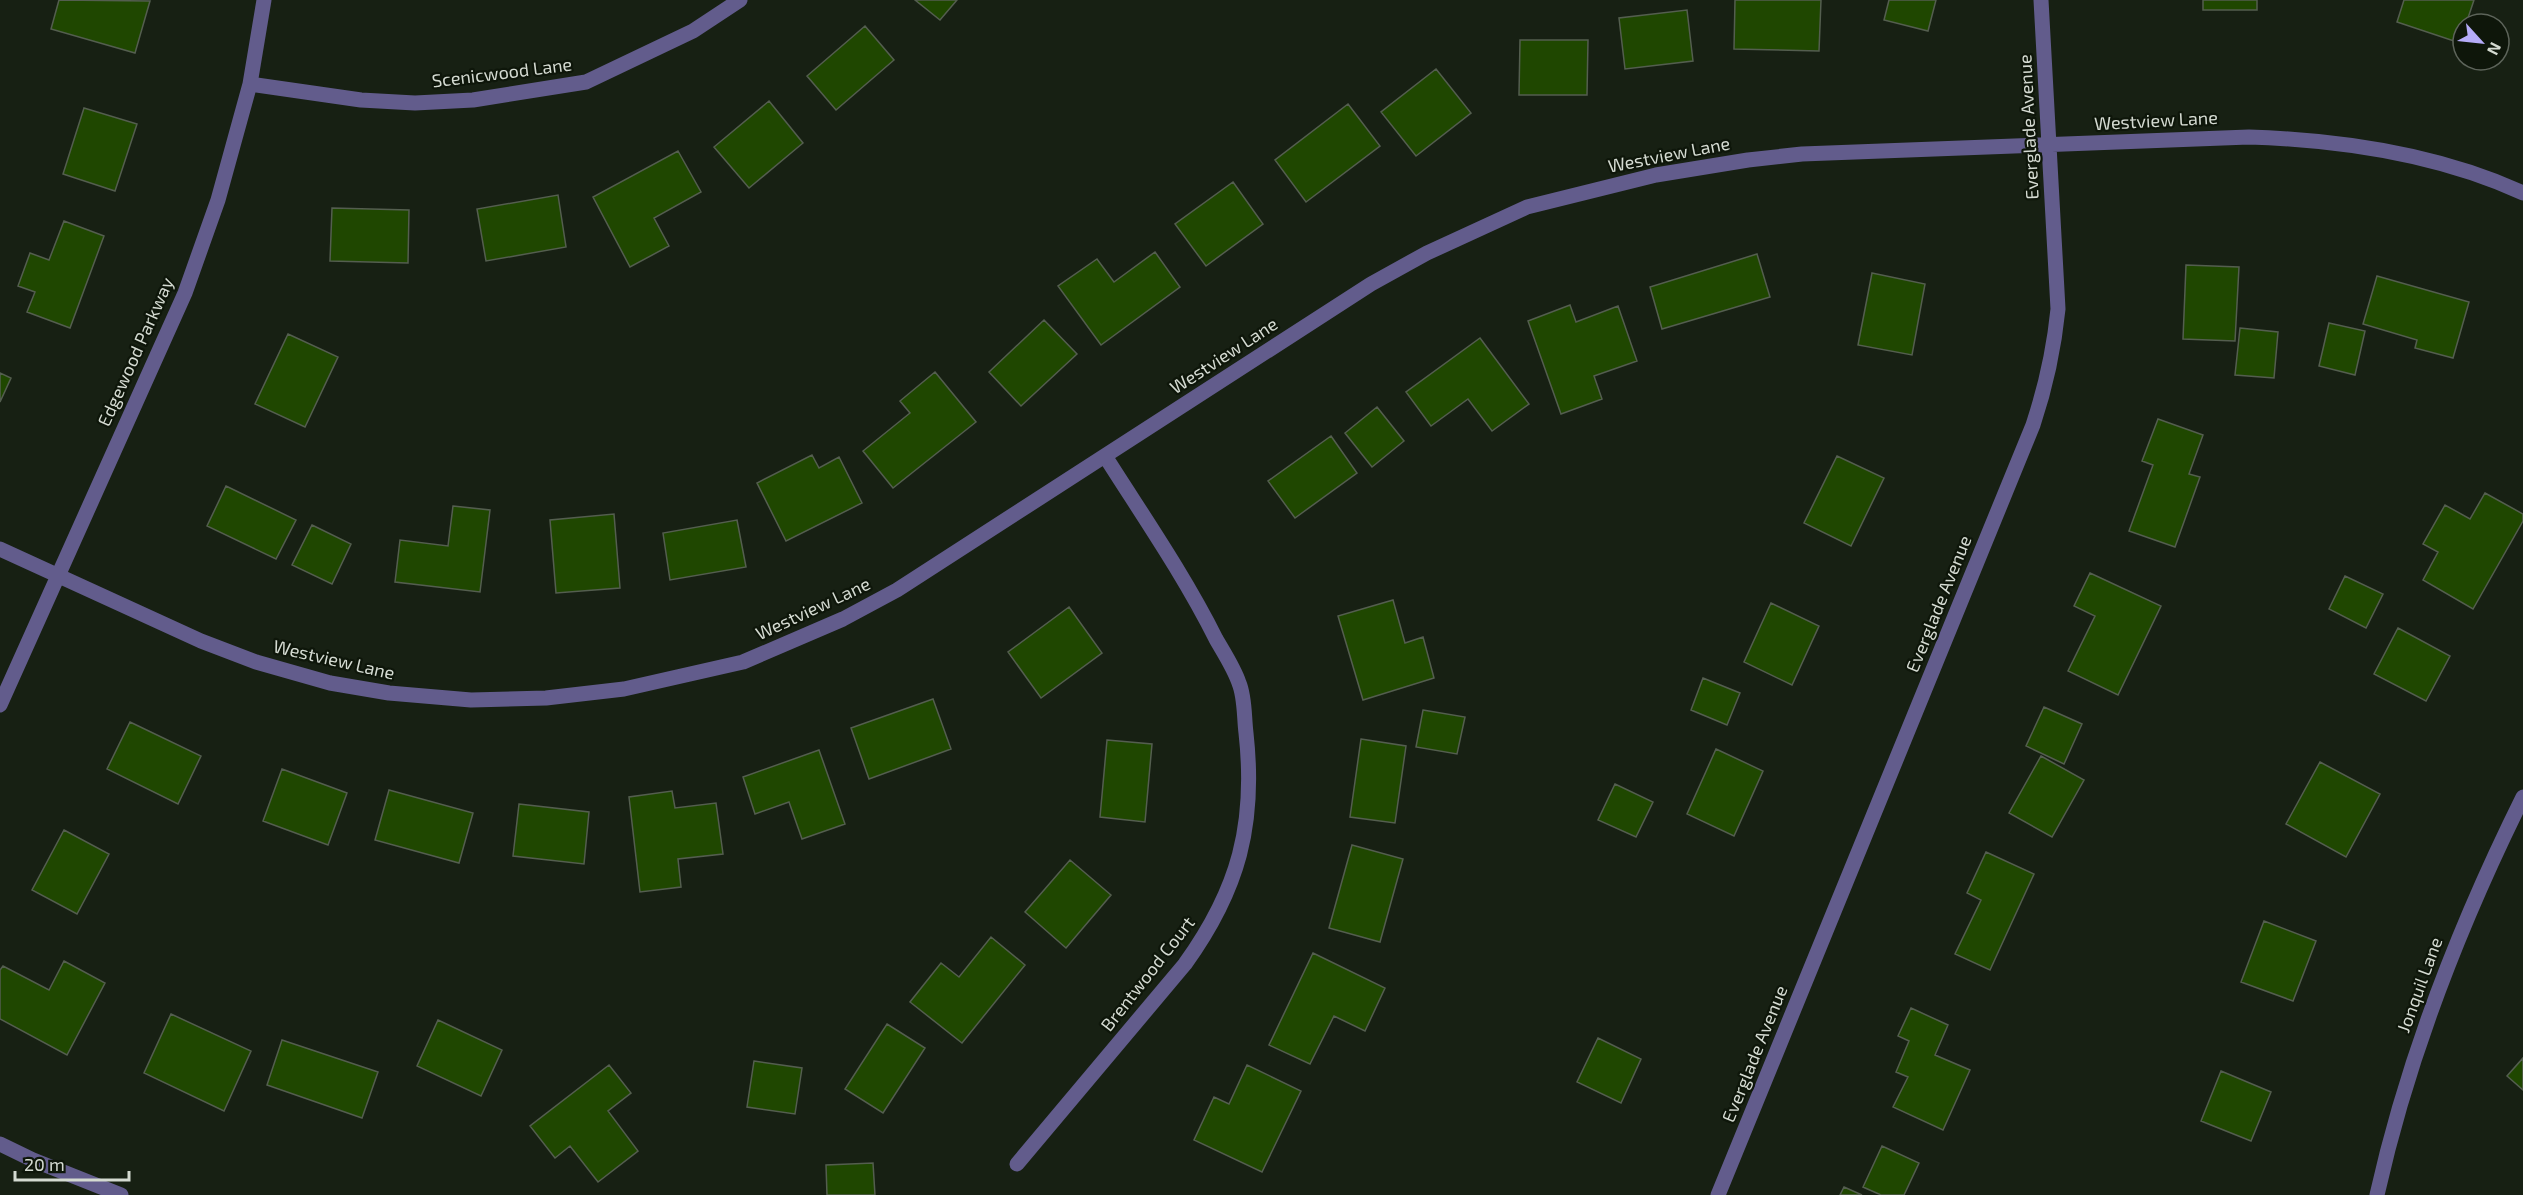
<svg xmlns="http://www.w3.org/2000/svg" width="2523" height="1195" font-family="'Exo 2',sans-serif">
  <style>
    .building { fill: #1f4700; stroke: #545e4f; stroke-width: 1.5 }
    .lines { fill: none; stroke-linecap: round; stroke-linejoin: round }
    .minor { stroke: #625c8c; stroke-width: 15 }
    .labels { text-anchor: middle; stroke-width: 4.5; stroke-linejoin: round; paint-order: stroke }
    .street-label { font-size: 18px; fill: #d4dad1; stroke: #0e160a }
  </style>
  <rect width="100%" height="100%" fill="#172013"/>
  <!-- building -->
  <path class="building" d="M59,0l91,1 -15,52 -84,-24z
    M915,0h42l-17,20z
    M1735,0h86l-2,51 -85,-2z
    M1889,0h47l-8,31 -44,-11z
    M2203,0h54v10h-54z
    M2404,0h70l-8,24h-3l-3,19 -63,-21z
    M1687,10l6,51 -68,8 -6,-51z
    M865,26l29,34 -58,50 -29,-34z
    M1520,40h68l-1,55h-68z
    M1436,69l35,44 -55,43 -35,-44z
    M769,101l34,42 -54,45 -35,-41z
    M1348,104l32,42 -74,56 -31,-42z
    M84,108l53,16 -22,67 -52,-17z
    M678,151l23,41 -47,26 15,28 -39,21 -37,-70z
    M1233,182l30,42 -57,42 -31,-42z
    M558,195l8,52 -80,14 -9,-52z
    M332,208l77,2 -1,53 -78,-2z
    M64,221l40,15 -34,92 -43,-16 8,-20 -17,-6 12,-33 19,7z
    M1155,252l25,35 -79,58 -43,-59 39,-27 17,23z
    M1757,254l13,43 -108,32 -12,-42z
    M2186,265l53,2 -4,74 -52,-2z
    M1872,273l53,11 -13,71 -54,-10z
    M2377,276l92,26 -16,56 -38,-10 2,-8 -54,-16z
    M1570,305l6,17 42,-16 19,55 -43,15 8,23 -41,15 -33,-93z
    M1044,320l33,34 -56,52 -32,-34z
    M2329,323l36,8 -10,44 -36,-9z
    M2240,328l38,4 -4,46 -39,-3z
    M288,334l50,23 -33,70 -50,-23z
    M1480,338l49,66 -37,27 -24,-32 -37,27 -25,-34z
    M935,372l41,50 -83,66 -30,-37 47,-38 -10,-12z
    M0,373l11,5 -11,24z
    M1377,407l27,34 -32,26 -27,-34z
    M2158,419l45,16 -14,39 11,3 -25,70 -46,-16 24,-66 -11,-4z
    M1331,436l26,37 -62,45 -27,-37z
    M812,455l7,13 20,-11 23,46 -76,38 -29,-58z
    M1837,456l47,22 -33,68 -47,-23z
    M226,486l70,34 -20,39 -69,-33z
    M2485,493l38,21v7l-50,88 -50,-29 15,-28 -15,-8 22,-39 25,14z
    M453,506l37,4 -10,82 -85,-10 5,-42 48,6z
    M614,514l6,74 -64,5 -6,-73z
    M737,520l9,47 -76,13 -7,-47z
    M312,525l39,19 -19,40 -40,-19z
    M2090,573l71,33 -43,89 -50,-24 27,-55 -21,-10z
    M2345,576l38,18 -17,34 -37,-19z
    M1393,600l12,43 18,-6 11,41 -71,22 -25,-84z
    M1771,603l48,23 -27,59 -48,-23z
    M1069,607l33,46 -61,45 -33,-46z
    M2398,628l52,28 -24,45 -52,-27z
    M1703,678l37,15 -13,32 -36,-15z
    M933,699l18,50 -82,30 -18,-51z
    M2044,707l38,17 -18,40 -38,-18z
    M1423,710l42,7 -8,37 -41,-7z
    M130,722l71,34 -23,48 -71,-35z
    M1361,739l45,7 -11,77 -45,-6z
    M1107,740l45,4 -7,78 -45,-5z
    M1716,749l47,22 -29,65 -47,-22z
    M819,750l26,74 -43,15 -13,-37 -34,12 -12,-37z
    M2041,756l43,24 -32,57 -43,-24z
    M2320,762l60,32 -34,63 -60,-33z
    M282,769l65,24 -19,52 -65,-24z
    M1615,784l38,18 -17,35 -38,-17z
    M389,790l84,23 -14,50 -84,-23z
    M672,791l3,17 41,-5 7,51 -45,5 3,28 -41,5 -11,-95z
    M519,804l70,8 -5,52 -71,-8z
    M64,830l45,24 -32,60 -45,-24z
    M1352,845l51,14 -23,83 -51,-14z
    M1986,852l48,22 -44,96 -35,-16 26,-54 -14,-7z
    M1070,860l41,35 -45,53 -41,-36z
    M2264,921l52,20 -23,60 -52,-19z
    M991,937l34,28 -63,78 -52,-41 31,-39 18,14z
    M1313,953l72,35 -20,43 -31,-15 -24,48 -41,-19z
    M64,961l41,22 -38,72 -67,-36v-49l3,-4 46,24z
    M1911,1008l37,17 -13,30 35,15 -27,60 -50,-23 15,-30 -12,-5 13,-31 -11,-5z
    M171,1014l80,37 -27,60 -80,-38z
    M438,1020l64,30 -21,46 -64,-30z
    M887,1024l38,24 -42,65 -38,-24z
    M1598,1038l43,21 -20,44 -44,-21z
    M282,1040l96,32 -16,46 -95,-33z
    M2523,1058v32l-16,-14z
    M754,1061l48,7 -7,46 -48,-7z
    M609,1065l22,28 -23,18 30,40 -40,31 -28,-36 -15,12 -25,-32z
    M1247,1065l54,26 -39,81 -68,-32 20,-43 15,7z
    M2221,1071l50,21 -20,49 -50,-20z
    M1882,1146l37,17 -15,32h-23l-18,-8z
    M873,1163l2,32h-48l-1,-30z
    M1844,1187l18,8h-22z"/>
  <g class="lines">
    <!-- minor -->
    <path class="minor" d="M250,84l111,16 54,3 58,-3 113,-18 107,-51 47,-31
      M0,549l201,92 55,21 74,21 59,10 82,7 75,-2 78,-9 119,-27 100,-43 54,-29 474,-306 56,-31 100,-46 129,-32 92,-15 54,-6 447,-17c93,3 189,17 274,56
      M0,705l185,-412 33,-93 32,-116 14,-84
      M0,1144l33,16 88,35
      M1017,1164l168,-200c54,-75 71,-140 61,-231 -2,-16 -1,-36 -7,-50 -5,-15 -15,-30 -23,-44 -32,-64 -73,-123 -111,-183
      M1718,1195l315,-770c13,-39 21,-76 25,-116l-17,-309
      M2377,1195c31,-139 83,-271 146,-398"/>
  </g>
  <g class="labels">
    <!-- street labels -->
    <g class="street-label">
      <text transform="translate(502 73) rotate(-7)" y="6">Scenicwood Lane</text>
      <text transform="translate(2156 121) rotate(-3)" y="6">Westview Lane</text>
      <text transform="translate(2029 127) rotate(-93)" y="6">Everglade Avenue</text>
      <text transform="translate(1669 155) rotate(-11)" y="6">Westview Lane</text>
      <text transform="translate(136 352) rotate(-66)" y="6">Edgewood Parkway</text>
      <text transform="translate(1224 356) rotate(-33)" y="6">Westview Lane</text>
      <text transform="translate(1939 604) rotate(-68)" y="6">Everglade Avenue</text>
      <text transform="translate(813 609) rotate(-25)" y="6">Westview Lane</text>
      <text transform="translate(334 660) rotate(13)" y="6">Westview Lane</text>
      <text transform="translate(1148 974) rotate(-52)" y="6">Brentwood Court</text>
      <text transform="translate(2420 985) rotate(-70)" y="6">Jonquil Lane</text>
      <text transform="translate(1755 1054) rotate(-68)" y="6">Everglade Avenue</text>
    </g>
  </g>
  <!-- north arrow -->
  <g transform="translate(2481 42) rotate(117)"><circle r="28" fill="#0e160a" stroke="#5d645a" stroke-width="1.5"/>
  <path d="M0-4.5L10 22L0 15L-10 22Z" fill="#b5acf8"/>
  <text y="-9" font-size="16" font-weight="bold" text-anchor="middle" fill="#d4dad1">N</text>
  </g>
  <!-- scale -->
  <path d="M15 1171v9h114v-9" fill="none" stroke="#d4dad1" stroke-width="3"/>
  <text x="24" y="1171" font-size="18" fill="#d4dad1" stroke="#0e160a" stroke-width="4.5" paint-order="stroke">20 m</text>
</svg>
